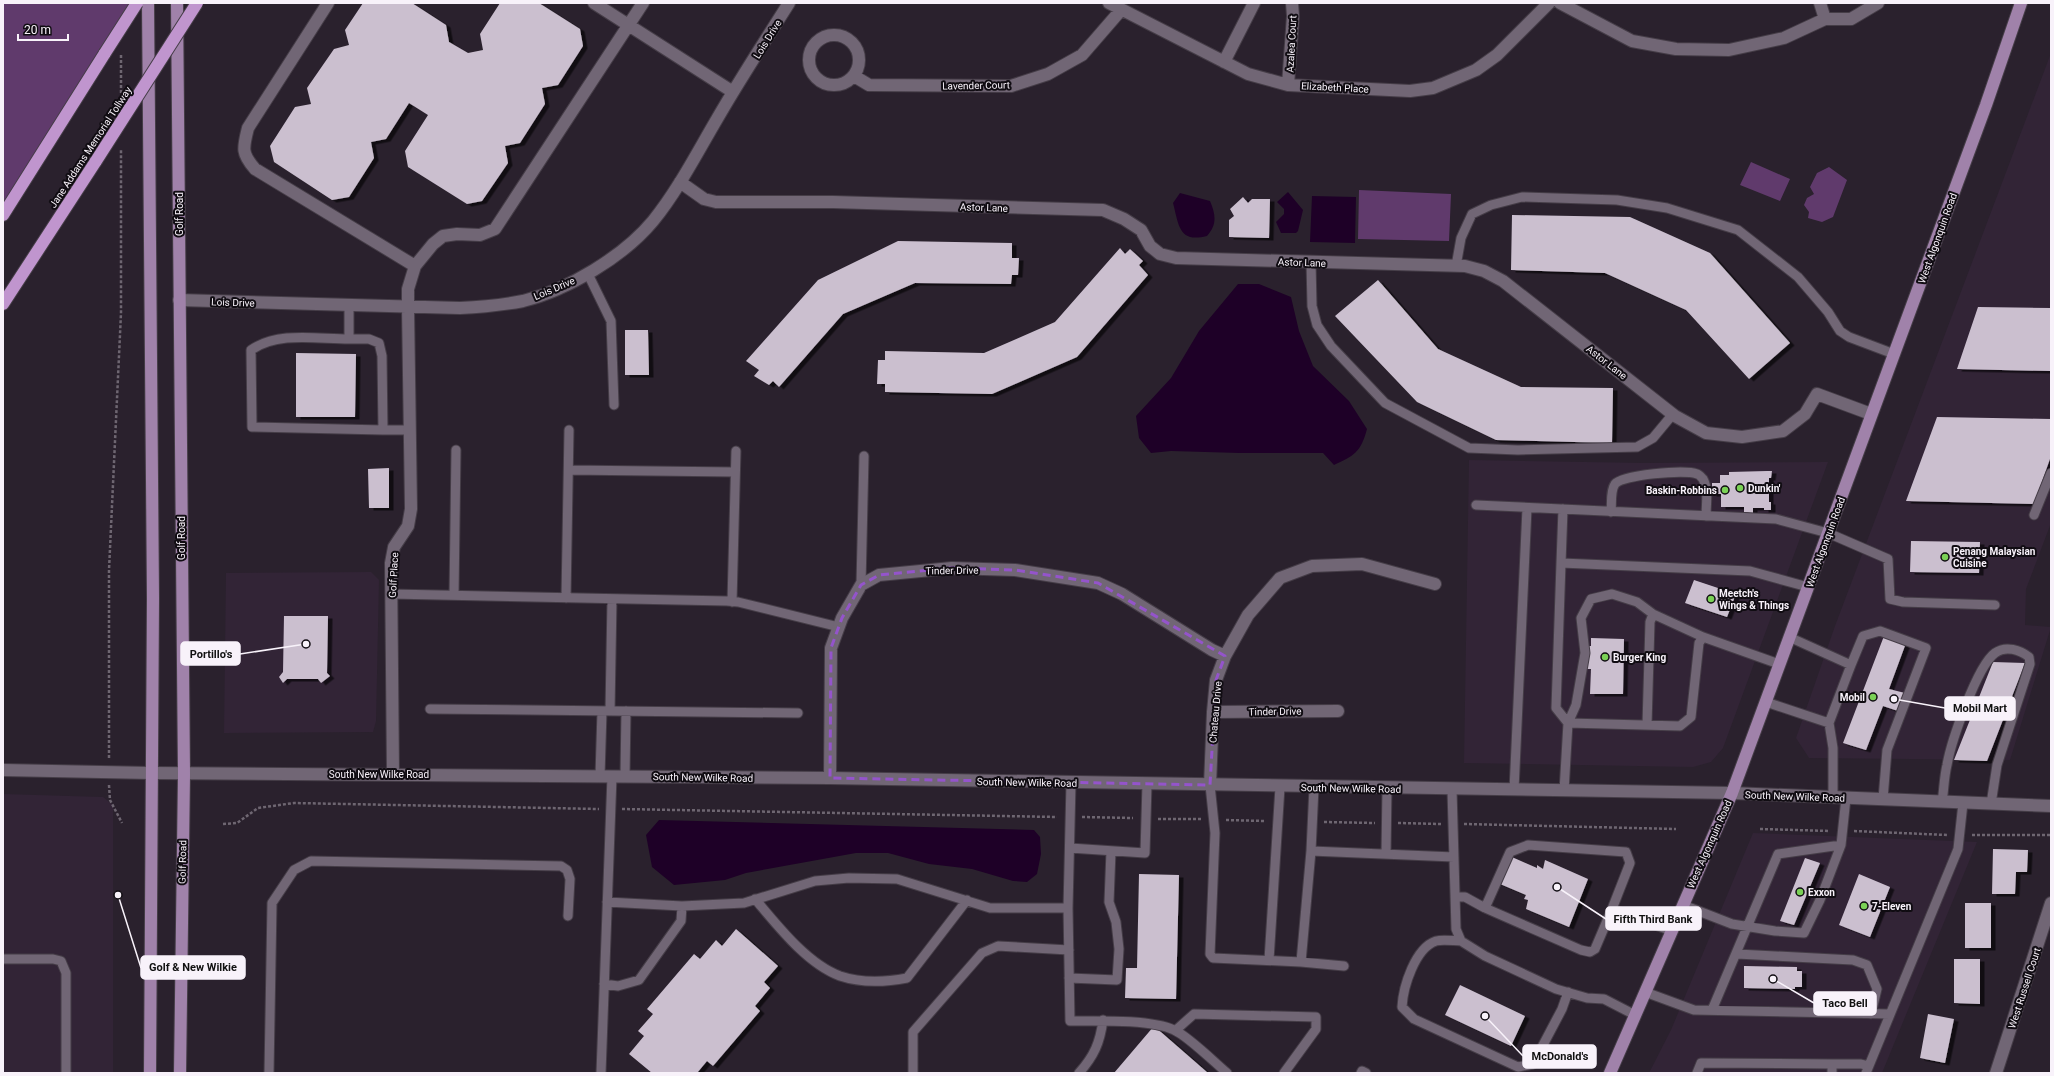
<svg xmlns="http://www.w3.org/2000/svg" width="2054" height="1076" font-family="Roboto,sans-serif">
  <style>
    .built { fill: #322436 }
    .green { fill: #603a6c }
    .water { fill: #1e0027 }
    .building { fill: #cbbfcf; filter: url(#shadow) }
    .lines { fill: none; stroke-linecap: round; stroke-linejoin: round }
    .service-casing { stroke: #453d47; stroke-width: 11 }
    .minor-casing { stroke: #453d47; stroke-width: 14 }
    .secondary-casing { stroke: #453d47; stroke-width: 14 }
    .primary-casing { stroke: #453d47; stroke-width: 14 }
    .motorway-casing { stroke: #453d47; stroke-width: 14 }
    .path { stroke: #6e6671; stroke-width: 2.5; stroke-dasharray: 3 2; stroke-linecap: butt }
    .service { stroke: #716675; stroke-width: 9 }
    .minor { stroke: #716675; stroke-width: 12 }
    .secondary { stroke: #716675; stroke-width: 12 }
    .primary { stroke: #a082aa; stroke-width: 12 }
    .motorway { stroke: #c095ce; stroke-width: 12 }
    .motorway-bridge-casing { stroke: #453d47; stroke-width: 14; stroke-linecap: butt }
    .motorway-bridge { stroke: #c095ce; stroke-width: 12 }
    .marked { fill: none; stroke: #9454cb; stroke-width: 3; stroke-dasharray: 8 5; stroke-linejoin: round }
    .poi-dot { fill: #7ad156; stroke: #100c12; stroke-width: 1.5 }
    .labels { text-anchor: middle; stroke-width: 4; stroke-linejoin: round; paint-order: stroke }
    .street-label { font-size: 10px; fill: #f8f2fa; stroke: #100c12 }
    .poi-label { font-size: 10px; font-weight: bold; fill: #f8f2fa; stroke: #100c12; text-anchor: start }
    .leader { fill: none; stroke: #f8f2fa; stroke-width: 1.5 }
    .callout-dot { fill: #f8f2fa; stroke: #100c12; stroke-width: 1.5 }
    .callout { fill: #f8f2fa; stroke: #f8f2fa; stroke-width: 1.5 }
    .callout-label { font-size: 11px; text-anchor: middle; font-weight: bold; fill: #111 }
  </style>
  <defs>
    <filter id="shadow"><feDropShadow dx="4.5" dy="2.5" stdDeviation="0" flood-color="#0009"/></filter>
  </defs>
  <rect width="100%" height="100%" fill="#2a212d"/>
  <!-- built -->
  <path class="built" d="M2051,53v470l-25,66 -1,36 26,2 -41,133 -201,-2 -13,-20 39,-112z
    M1469,460l176,3 183,-1 -105,286 -12,14 -18,5 -229,-4z
    M371,572l8,8 -3,141 -3,11 -149,1 2,-160z
    M3,794l100,3 10,8v268h-110z
    M1753,833l224,9 -95,231h-233l22,-43z"/>
  <!-- green -->
  <path class="green" d="M3,3h133l-133,207z
    M1751,162l39,17 -10,22 -40,-16z
    M1829,167l18,13 -14,37 -11,5 -14,-4 1,-6 -5,-7 3,-7 7,-4 -4,-7 7,-14z
    M1359,190l92,4 -2,47 -91,-2z"/>
  <!-- water -->
  <path class="water" d="M1288,192l15,18 -5,21 -2,2h-15l-5,-11 8,-8v-5l-7,-7z
    M1180,193l30,8c6,14 7,24 -3,35 -28,7 -28,-10 -34,-33z
    M1312,196l44,1 -1,46 -45,-1z
    M1238,284h21l32,13 8,34 14,35 36,35 18,28c-6,23 -13,27 -33,36l-11,-12h-84l-68,-2 -20,2 -12,-15 -3,-22 35,-38 28,-47z
    M659,820l375,10 6,7 1,17 -4,20 -10,8 -14,-1 -41,-12 -43,-5 -41,-11h-32l-110,20 -21,7 -51,5 -22,-18 -6,-32z"/>
  <!-- building -->
  <path class="building" d="M363,3h49l34,22 3,17 19,11 15,-3 -3,-16 20,-31h39l41,26 3,17 -25,39 -16,3 3,16 -25,39 -15,3 3,17 -26,38 -15,3 -59,-37 -3,-16 23,-36 -19,-12 -23,36 -15,3 3,16 -25,39 -17,3 -58,-38 -4,-16 25,-39 16,-3 -4,-16 27,-39 15,-4 -4,-15z
    M1243,197l5,6 4,-4h18l-1,39 -40,-1v-17l5,-4 -4,-7z
    M1512,215l118,2 80,36 80,90 -41,36 -63,-69 -81,-37 -94,-3z
    M898,241l114,2v15h7l-1,17h-6l-1,9 -96,-1 -72,31 -64,73 -6,-6 -4,4 -15,-9 5,-6 -13,-9 72,-81z
    M1120,248l5,6 5,-5 13,12 -4,4 9,10 -71,82 -85,37 -107,-2v-8h-8l1,-24h7v-9l99,2 71,-31z
    M1378,280l60,69 83,38 92,1 -1,55 -116,-3 -79,-38 -82,-86z
    M1978,307l73,1v63l-94,-2z
    M625,330h23l1,45h-24z
    M296,353l60,1 -1,63h-59z
    M1937,417l114,2v37l-17,48 -128,-3z
    M389,468v40h-20l-1,-39z
    M1767,471h5l-1,7h-2v24h2v8h-7v-2h-11v5l-9,-1v-5h-23v-13h-9v-11h8v-8h9v-3z
    M1911,541l69,1 -1,31 -69,-1z
    M1694,580l42,14 -9,23 -42,-14z
    M284,616h44l-1,57 3,3 -9,7 -3,-4h-31l-4,4 -4,-6 4,-5z
    M1884,636l22,7 -17,46 16,4 -7,18 -15,-5 -17,44 -23,-7z
    M1591,638l33,1 -1,55h-33l1,-25h-5l1,-23h4z
    M1993,662l32,1 -38,98 -33,-1z
    M1993,849l35,1 -1,22h-11l-1,22h-23z
    M1505,854l32,14v-3l6,4 2,-9 43,19 -19,48 -43,-18 2,-9 -4,-1 2,-4 -33,-14z
    M1805,858l15,5 -26,62 -14,-4z
    M1139,874l40,1 -3,124 -51,-1 1,-30h11z
    M1859,874l31,13 -20,50 -31,-12z
    M1965,903h26v45h-26z
    M736,929l42,37 -14,16 6,6 -15,18 5,5 -47,55 -6,-5 -10,12h-45l-23,-19 15,-18 -6,-5 15,-17 -6,-5 47,-55 6,5 16,-19 6,6z
    M1954,959h26v45l-26,-1z
    M1744,966l53,1v4h5v16h-7v2l-51,-1z
    M1460,985l65,31 -14,30 -66,-31z
    M1928,1014l26,5 -9,44 -25,-5z
    M1154,1026l54,47h-94z"/>
  <g class="lines">
    <!-- service casing -->
    <g class="service-casing">
      <path id="service" d="M1311,262l1,44 5,19 14,21 54,57 84,45 49,2 119,-3 16,-9 20,-24
        M1456,266l5,-28 11,-24 19,-9 31,-8 95,3 50,8 71,22 60,47 30,35 12,19 9,6 45,17
        M588,274l23,47 3,84
        M349,306v33h20l10,4 3,13 1,74h26
        M349,339c-32,0 -71,-8 -98,11l1,77 131,3
        M569,470l166,2
        M1476,505l300,14 52,14 60,26 2,40 13,3 92,3
        M1563,509l-2,54 189,8 58,16
        M1611,512c1,-8 -1,-21 4,-28 7,-9 70,-15 82,-10 2,0 5,4 6,5 6,11 3,26 3,37
        M2034,515l17,-42
        M1561,563l-5,145 12,15 112,3 11,-9 8,-74 4,-6
        M861,585l3,-129
        M391,594l336,7 11,1 101,25
        M454,595l2,-145
        M566,598l3,-168
        M732,602l4,-151
        M1789,637l62,28 -22,58 4,25v49
        M1851,665l12,-29 17,-5 46,17 -39,102 -4,49
        M1766,702l63,21
        M430,709l368,4
        M610,711l2,-112
        M1647,725l3,-103 3,-8
        M600,776l2,-65
        M625,776l1,-65
        M1071,783l-3,125 2,113c26,0 81,-2 104,9 14,6 40,32 53,43
        M1210,785l5,48 -5,121 3,4 88,4
        M1314,787l-3,64 -10,111 43,4
        M1452,790l4,139 5,12 24,15 71,33 31,9 17,1 31,16
        M1514,790l13,-282
        M1564,791l4,-68 8,-18 9,-52 -4,-35 10,-19 21,-5 25,8 16,12 50,23 76,27
        M1942,802c2,-12 2,-25 5,-37 4,-23 30,-99 48,-112 11,-8 25,-3 34,4l1,7 -33,101 -6,39
        M1070,848l75,5 2,-69
        M1311,851l143,6
        M1386,854l1,-66
        M1455,897h10l20,11 96,42 9,2 5,-3 17,-40
        M755,899c22,26 52,65 85,77 21,7 46,6 67,2l60,-78
        M1683,905l49,19 43,7 29,2 16,-33 21,-55 5,-47
        M682,906l62,-3 71,-22 34,-3 48,1 93,29h78
        M1485,908l25,-56 18,-7 98,7 4,11 -18,46 60,22
        M1461,941c-7,0 -18,-2 -25,0 -21,7 -33,46 -34,66l12,12 104,48 15,-3 29,-55 6,-17
        M1737,954l116,6 14,5 10,24 -6,25
        M3,959h50l8,2 5,12v100
        M1269,960l11,-173
        M1069,978l48,2 2,-31 -3,-27 -7,-20 2,-51
        M604,984l14,2 21,-6 42,-59 1,-15 -75,-4
        M1645,992l49,18 196,4
        M1712,1010l66,-156 63,-9
        M1176,1030l18,-16 122,3v12l-32,44
        M269,1073l3,-170 22,-33 17,-9 250,5 6,4 3,9 -2,37
        M601,1073l11,-297
        M913,1073v-41l69,-79 16,-7 71,4
        M1079,1073c15,-17 21,-30 24,-53
        M1361,1073l1,-2 4,2
        M1697,1073l4,-10 131,1
        M1832,1073v-9h29l8,2
        M1866,1073l92,-224 5,-46"/>
    </g>
    <!-- minor casing -->
    <g class="minor-casing">
      <path id="minor" d="M328,3l-80,125c-5,20 -7,25 7,41l160,97
        M594,3l139,89
        M1109,3l139,71 40,11 122,6 23,-3 43,-18 21,-15 52,-52
        M1560,3l72,38 44,8 53,1 55,-12 41,-19h26l27,-16
        M1820,3l5,16
        M809 60a25 25 0 1 1 50 0a25 25 0 1 1-50 0Z
        M1224,62l30,-59
        M854,76l15,9 142,1 37,-12 34,-19 39,-45
        M1288,85l5,-69 -1,-13
        M680,182l24,17 12,3h117l270,8 21,9 17,11 9,16 10,8 16,4 289,8 19,5 19,10 172,135 31,17 36,4 41,-6 22,-17 12,-20 54,20
        M179,300l281,8c22,-1 42,-3 63,-7 45,-11 101,-45 130,-80 25,-31 44,-68 64,-102 23,-40 48,-78 72,-116
        M1213,712l125,-1
        M3,770l148,3
        M393,774l-2,-211 3,-16 14,-21 3,-17 -3,-201v-19l7,-23 18,-22 10,-8 14,-2 23,1 15,-6 148,-226
        M830,778l1,-130 11,-30 19,-33 18,-10 73,-7 63,2 83,13 24,11 90,56 13,6
        M1210,785l3,-73 3,-32 9,-24 23,-41 32,-37 32,-12 50,-2 73,20
        M1996,1073l55,-170"/>
    </g>
    <!-- secondary casing -->
    <g class="secondary-casing">
      <path id="secondary" d="M151,773l679,5 902,15 319,13"/>
    </g>
    <!-- primary casing -->
    <g class="primary-casing">
      <path id="primary" d="M148,3l5,595 -3,475
        M177,3l7,771 -4,299
        M1610,1073l122,-280 254,-688 35,-102"/>
    </g>
    <!-- motorway casing -->
    <g class="motorway-casing">
      <path id="motorway" d="M3,215l102,-162
        M3,304l93,-143"/>
    </g>
    <!-- path -->
    <path class="path" d="M121,55v39
      M109,758v-188l12,-257v-164
      M109,785l1,15 12,23
      M622,809l435,8
      M1082,817l51,1
      M1158,819h43
      M1226,820l39,1
      M1324,822l51,1
      M1398,823l43,1
      M223,824l14,-1 21,-15 36,-5 305,6
      M1464,824l212,5
      M1760,829l70,2
      M1854,831l93,4
      M1972,835h79"/>
    <!-- service -->
    <use href="#service" class="service"/>
    <!-- minor -->
    <use href="#minor" class="minor"/>
    <!-- secondary -->
    <use href="#secondary" class="secondary"/>
    <!-- primary -->
    <use href="#primary" class="primary"/>
    <!-- motorway -->
    <use href="#motorway" class="motorway"/>
    <!-- motorway-bridge casing -->
    <g class="motorway-bridge-casing">
      <path id="motorway-bridge" d="M105,53l32,-50
        M96,161l101,-158"/>
    </g>
    <!-- motorway-bridge -->
    <use href="#motorway-bridge" class="motorway-bridge"/>
  </g>
  <!-- marked area -->
  <path class="marked" d="M952,568l63,2 83,13 127,73 -9,24 -6,105 -380,-7 1,-130 11,-30 19,-33 18,-10z"/>
  <!-- markers -->
  <g class="poi-dot">
    <circle cx="1740" cy="488" r="4"/>
    <circle cx="1725" cy="490" r="4"/>
    <circle cx="1945" cy="557" r="4"/>
    <circle cx="1711" cy="599" r="4"/>
    <circle cx="1605" cy="657" r="4"/>
    <circle cx="1873" cy="697" r="4"/>
    <circle cx="1800" cy="892" r="4"/>
    <circle cx="1864" cy="906" r="4"/>
  </g>
  <g class="labels">
    <!-- street labels -->
    <g class="street-label">
      <text transform="translate(767 39) rotate(-58)" y="4">Lois Drive</text>
      <text transform="translate(1291 44) rotate(-87)" y="4">Azalea Court</text>
      <text transform="translate(976 85) rotate(-1)" y="4">Lavender Court</text>
      <text transform="translate(1335 87) rotate(3)" y="4">Elizabeth Place</text>
      <text transform="translate(90 147) rotate(-57)" y="4">Jane Addams Memorial Tollway</text>
      <text transform="translate(984 207) rotate(2)" y="4">Astor Lane</text>
      <text transform="translate(179 214) rotate(-90)" y="4">Golf Road</text>
      <text transform="translate(1937 238) rotate(-70)" y="4">West Algonquin Road</text>
      <text transform="translate(1302 262) rotate(2)" y="4">Astor Lane</text>
      <text transform="translate(554 288) rotate(-23)" y="4">Lois Drive</text>
      <text transform="translate(233 302) rotate(2)" y="4">Lois Drive</text>
      <text transform="translate(1607 362) rotate(38)" y="4">Astor Lane</text>
      <text transform="translate(181 538) rotate(-90)" y="4">Golf Road</text>
      <text transform="translate(1825 542) rotate(-70)" y="4">West Algonquin Road</text>
      <text transform="translate(952 570) rotate(-1)" y="4">Tinder Drive</text>
      <text transform="translate(393 575) rotate(-87)" y="4">Golf Place</text>
      <text transform="translate(1275 711) rotate(-1)" y="4">Tinder Drive</text>
      <text transform="translate(1215 712) rotate(-85)" y="4">Chateau Drive</text>
      <text x="379" y="778">South New Wilke Road</text>
      <text transform="translate(703 777) rotate(1)" y="4">South New Wilke Road</text>
      <text transform="translate(1027 782) rotate(1)" y="4">South New Wilke Road</text>
      <text transform="translate(1351 788) rotate(1)" y="4">South New Wilke Road</text>
      <text transform="translate(1795 796) rotate(2)" y="4">South New Wilke Road</text>
      <text transform="translate(1709 844) rotate(-66)" y="4">West Algonquin Road</text>
      <text transform="translate(182 862) rotate(-89)" y="4">Golf Road</text>
      <text transform="translate(2024 988) rotate(-72)" y="4">West Russell Court</text>
    </g>
    <!-- poi labels -->
    <g class="poi-label">
      <text x="1748" y="492">Dunkin'</text>
      <text x="1717" y="494" text-anchor="end">Baskin-Robbins</text>
      <text x="1953" y="555">Penang Malaysian<tspan x="1953" dy="12">Cuisine</tspan></text>
      <text x="1719" y="597">Meetch's<tspan x="1719" dy="12">Wings &amp; Things</tspan></text>
      <text x="1613" y="661">Burger King</text>
      <text x="1865" y="701" text-anchor="end">Mobil</text>
      <text x="1808" y="896">Exxon</text>
      <text x="1872" y="910">7-Eleven</text>
    </g>
  </g>
  <!-- callouts -->
  <path class="leader" d="M306 644L240 654M1894 699L1945 708M1557 887L1606 919M118 895L141 968M1773 979L1814 1003M1485 1016L1523 1056"/>
  <g class="callout-dot">
    <circle cx="306" cy="644" r="4"/>
    <circle cx="1894" cy="699" r="4"/>
    <circle cx="1557" cy="887" r="4"/>
    <circle cx="118" cy="895" r="4"/>
    <circle cx="1773" cy="979" r="4"/>
    <circle cx="1485" cy="1016" r="4"/>
  </g>
  <g class="callout">
    <rect x="181" y="642" width="59" height="23" rx="4"/>
    <rect x="1945" y="697" width="70" height="23" rx="4"/>
    <rect x="1606" y="907" width="95" height="23" rx="4"/>
    <rect x="141" y="956" width="104" height="23" rx="4"/>
    <rect x="1814" y="992" width="62" height="23" rx="4"/>
    <rect x="1523" y="1045" width="73" height="23" rx="4"/>
  </g>
  <g class="callout-label">
    <text x="211" y="658">Portillo's</text>
    <text x="1980" y="712">Mobil Mart</text>
    <text x="1653" y="923">Fifth Third Bank</text>
    <text x="193" y="971">Golf &amp; New Wilkie</text>
    <text x="1845" y="1007">Taco Bell</text>
    <text x="1560" y="1060">McDonald's</text>
  </g>
  <!-- border -->
  <rect width="2054" height="1076" fill="none" stroke="#f8f2fa" stroke-width="8"/>
  <!-- scale -->
  <path d="M18 34v6h50v-6" fill="none" stroke="#f8f2fa" stroke-width="2"/>
  <text x="24" y="34" font-size="12" fill="#f8f2fa" stroke="#100c12" stroke-width="3" paint-order="stroke">20 m</text>
</svg>
